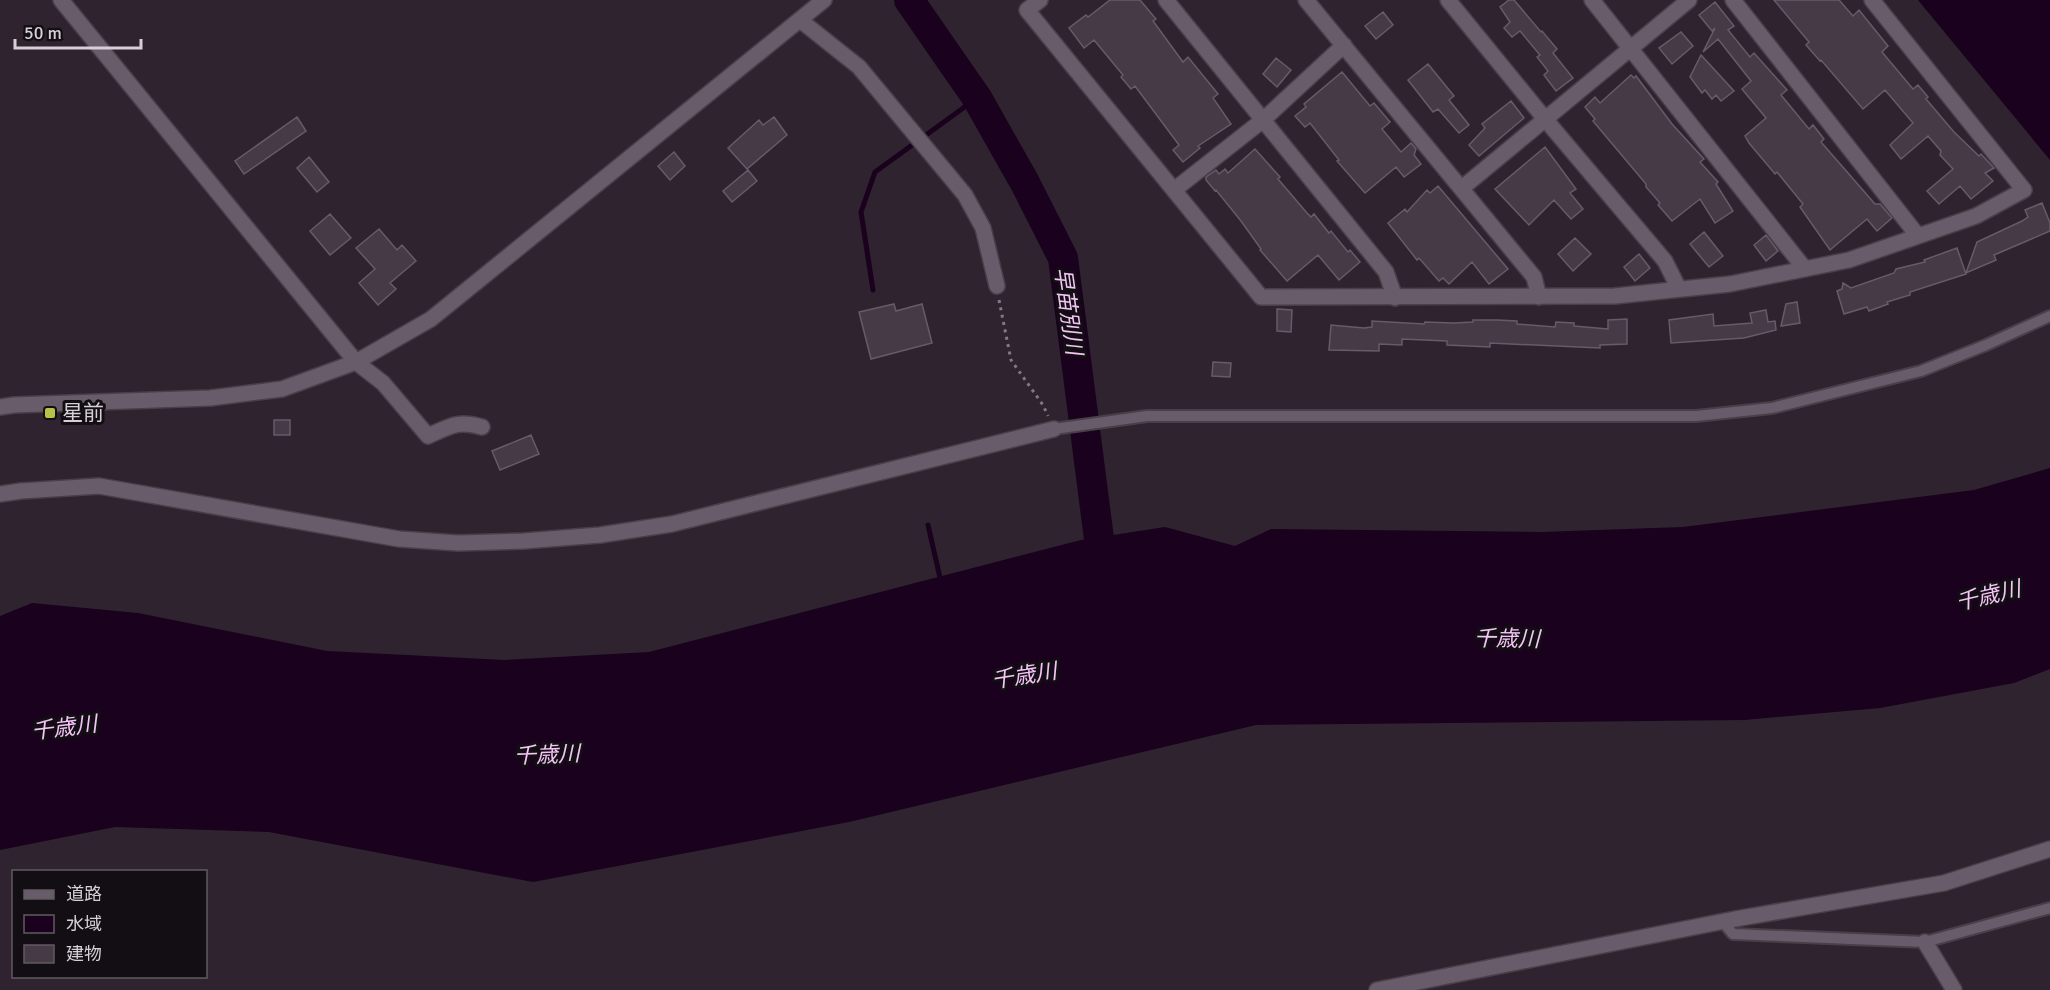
<svg xmlns="http://www.w3.org/2000/svg" width="2050" height="990" font-family="Signika,'Noto Sans JP',sans-serif">
  <style>
    .water { fill: #1a011d }
    .lines { fill: none; stroke-linecap: round; stroke-linejoin: round }
    .stream { stroke: #1a011d; stroke-width: 5 }
    .river { stroke: #1a011d; stroke-width: 30 }
    .building { fill: #453a46; stroke: #685b69; stroke-width: 1.5 }
    .service-casing { stroke: #483f49; stroke-width: 14 }
    .minor-casing { stroke: #483f49; stroke-width: 18 }
    .tertiary-casing { stroke: #483f49; stroke-width: 18 }
    .path { stroke: #827982; stroke-width: 3; stroke-dasharray: 3 4.5; stroke-linecap: butt }
    .service { stroke: #695c6a; stroke-width: 10 }
    .minor { stroke: #695c6a; stroke-width: 15 }
    .tertiary { stroke: #695c6a; stroke-width: 15 }
    .poi-dot { fill: #b6c148; stroke: #130e13; stroke-width: 2 }
    .labels { text-anchor: middle; stroke-width: 6; stroke-linejoin: round; paint-order: stroke }
    .poi-label { font-size: 21px; fill: #d6cfd7; stroke: #130e13; text-anchor: start }
    .water-label { font-size: 22px; font-style: italic; fill: #f5c5f8; stroke: #130e13 }
  </style>
  <rect width="100%" height="100%" fill="#2e232e"/>
  <!-- water -->
  <path class="water" d="M1918,0h132v160z
    M2050,468v201l-36,14 -134,25 -136,12 -488,5 -407,97 -316,60 -264,-50 -154,-5 -115,23v-234l32,-13 106,10 189,38 178,9 144,-8 432,-112 84,-13 70,19 36,-17 270,3 142,-5 291,-37z"/>
  <g class="lines">
    <!-- stream -->
    <path class="stream" d="M873,290l-12,-78 14,-40 102,-74
      M928,525l13,57"/>
    <!-- river -->
    <path class="river" d="M909,0l68,98 48,85 38,75 41,320"/>
  </g>
  <!-- building -->
  <path class="building" d="M1110,0h30l16,19 -3,2 30,41 5,-5 30,37 -5,4 18,26 -33,22 2,2 -17,14 -10,-12 6,-5 -44,-59 -4,3 -10,-12 2,-2 -29,-35 -10,8 -15,-20 17,-13 2,2z
    M1509,0h5l27,32 1,-1 15,18 -4,4 20,25 -17,13 -12,-16 4,-4 -11,-14 3,-2 -20,-24 -8,6 -8,-9 6,-6 -10,-15z
    M1774,0h65l14,16 6,-6 29,36 -6,6 31,37 5,-4 10,12 -2,2 28,33 25,24 2,-2 13,14 -9,5 8,8 -22,18 -11,-13 -21,18 -12,-13 26,-22 -13,-14 1,-4 -13,-15 -27,23 -11,-14 23,-22 -28,-33 -22,19 -42,-49 -1,1 -14,-16 3,-3z
    M1715,2l19,24 -6,4 22,27 4,-4 33,37 -6,5 28,34 4,-4 11,14 -3,3 54,62h5l12,14 -15,13 -10,-12 -37,31 -30,-43 3,-3 -26,-32 -2,2 -26,-31 -4,-7 21,-18 -24,-29 9,-8 -33,-42 -15,13 12,-24 -3,3 -13,-16z
    M1383,12l10,13 -17,14 -11,-13z
    M1681,32l12,14 -21,18 -13,-16z
    M1701,55l33,36 -13,10 -5,-6 -4,4 -7,-9 -3,3 -12,-16z
    M1276,58l15,12 -14,17 -14,-13z
    M1428,64l26,32 -5,4 20,25 -10,8 -21,-24 -5,3 -25,-32z
    M1342,72l28,34 4,-3 16,19 -8,7 19,23 10,-9 5,6 -2,6 7,9 -17,13 -8,-10 -31,26 -28,-32 2,-1 -29,-37 -5,4 -10,-11 11,-9 -2,-3z
    M1631,75l3,3 2,-2 36,48 32,35 -4,3 18,20 -2,2 17,27 -18,12 -15,-24 -28,22 -14,-16 2,-2 -14,-16v-3l-53,-63 2,-2 -10,-12 10,-10 5,6z
    M1511,101l13,17 -45,38 -10,-11 16,-17 -3,-4z
    M297,117l9,14 -62,43 -9,-13z
    M774,117l13,18 -40,34 -19,-21 31,-28 4,5z
    M1545,147l31,42 -6,4 13,16 -12,10 -17,-19 -25,25 -34,-36z
    M1255,149l25,28 -2,2 29,34 4,4 3,-3 15,19 2,-2 17,21 2,-2 10,12 -21,18 -21,-25 -31,26 -27,-31 1,-1 -20,-28 -25,-31 -1,1 -9,-11v-3l10,-7 3,4 6,-5 3,4z
    M674,152l11,14 -15,14 -12,-14z
    M309,157l20,25 -12,10 -20,-24z
    M748,170l9,11 -25,21 -9,-11z
    M1438,186l70,83 -19,15 -17,-22 -23,22 -6,-6 -4,3 -20,-23 -2,2 -29,-37 17,-14 2,3 20,-22 3,3z
    M2042,203l8,20v8l-56,24 2,5 -30,13 11,-31 45,-21 6,-4 -3,-7z
    M330,214l21,24 -21,17 -20,-24z
    M379,229l18,21 5,-5 14,16 -26,22 6,6 -18,16 -19,-22 16,-14 -19,-21z
    M1704,232l19,24 -14,11 -19,-23z
    M1766,235l12,16 -12,10 -12,-16z
    M1575,238l16,16 -18,17 -15,-17z
    M1957,248l9,26 -56,18v3l-23,7 1,2 -19,7 -2,-4 -23,7 -7,-23 5,-2 1,-6 8,5 43,-15 2,-4 29,-7 -1,-2z
    M1639,254l11,14 -15,13 -11,-14z
    M1797,302l3,21 -19,3 5,-22z
    M894,304l2,7 26,-7 10,39 -61,16 -12,-47z
    M1277,309l15,1 -1,22 -14,-1z
    M1766,310l2,12 7,-1 1,9 -32,8 -73,5 -2,-23 44,-6 1,12 38,-3 -2,-10z
    M1627,319v25l-27,1v3l-110,-5v4l-43,-2v-4l-45,-2v6l-23,-1v7l-50,-1 2,-25 33,3 8,-1v-6l52,3 1,-2 29,1 19,-1v-2h24l20,1v3l38,3 1,-5 18,1v3l34,3v-9z
    M1213,362l18,1 -1,14 -18,-1z
    M274,420h16v15h-16z
    M531,435l8,19 -39,16 -8,-19z"/>
  <g class="lines">
    <!-- service casing -->
    <g class="service-casing">
      <path id="service" d="M1054,429l93,-13h549l76,-8 149,-37 65,-26 64,-29
        M1723,922l10,12 192,8 125,-34"/>
    </g>
    <!-- minor casing -->
    <g class="minor-casing">
      <path id="minor" d="M61,0l295,362 27,21 45,53c22,-10 30,-16 54,-9
        M1040,0l-13,10 234,287 354,-1 115,-12 119,-24 127,-44 48,-26 -152,-190
        M1166,0l220,272 9,26
        M1306,0l228,277 5,20
        M1448,0l97,119 120,142 14,28
        M1592,0l213,269
        M1733,0l185,236
        M800,20l59,47 106,128 18,33 14,58
        M1462,188l227,-188
        M1174,190l89,-70 81,-75
        M0,494l21,-3 78,-5 300,53 59,4 66,-2 76,-6 72,-11 382,-95
        M1925,942l29,48
        M1377,990l358,-71 209,-36 106,-34"/>
    </g>
    <!-- tertiary casing -->
    <g class="tertiary-casing">
      <path id="tertiary" d="M0,407l14,-2 196,-7 72,-9 74,-27 75,-43 393,-319"/>
    </g>
    <!-- path -->
    <path class="path" d="M999,300l12,60 32,45 5,11"/>
    <!-- service -->
    <use href="#service" class="service"/>
    <!-- minor -->
    <use href="#minor" class="minor"/>
    <!-- tertiary -->
    <use href="#tertiary" class="tertiary"/>
  </g>
  <!-- markers -->
  <rect class="poi-dot" x="44" y="407" width="12" height="12" rx="3"/>
  <g class="labels">
    <!-- poi labels -->
    <g class="poi-label">
      <text x="62" y="420">星前</text>
    </g>
    <!-- water labels -->
    <g class="water-label">
      <text transform="translate(1069 311) rotate(82)" y="8">早苗別川</text>
      <text transform="translate(1988 595) rotate(-13)" y="8">千歳川</text>
      <text transform="translate(1507 638) rotate(1)" y="8">千歳川</text>
      <text transform="translate(1024 675) rotate(-9)" y="8">千歳川</text>
      <text transform="translate(64 727) rotate(-7)" y="8">千歳川</text>
      <text transform="translate(547 754) rotate(-2)" y="8">千歳川</text>
    </g>
  </g>
  <!-- legend -->
  <rect x="12" y="870" width="195" height="108" fill="#130e13" stroke="#615b61" stroke-width="1.5"/>
  <rect x="24" y="890" width="30" height="9" fill="#695c6a" stroke="#615b61" stroke-width="1.5"/>
  <text x="66" y="900" font-size="18" fill="#d6cfd7">道路</text>
  <rect x="24" y="915" width="30" height="18" fill="#1a011d" stroke="#615b61" stroke-width="1.5"/>
  <text x="66" y="930" font-size="18" fill="#d6cfd7">水域</text>
  <rect x="24" y="945" width="30" height="18" fill="#453a46" stroke="#615b61" stroke-width="1.5"/>
  <text x="66" y="960" font-size="18" fill="#d6cfd7">建物</text>
  <!-- scale -->
  <path d="M15 39v9h126v-9" fill="none" stroke="#d6cfd7" stroke-width="3"/>
  <text x="24" y="39" font-size="18" fill="#d6cfd7" stroke="#130e13" stroke-width="4.5" paint-order="stroke">50 m</text>
</svg>
